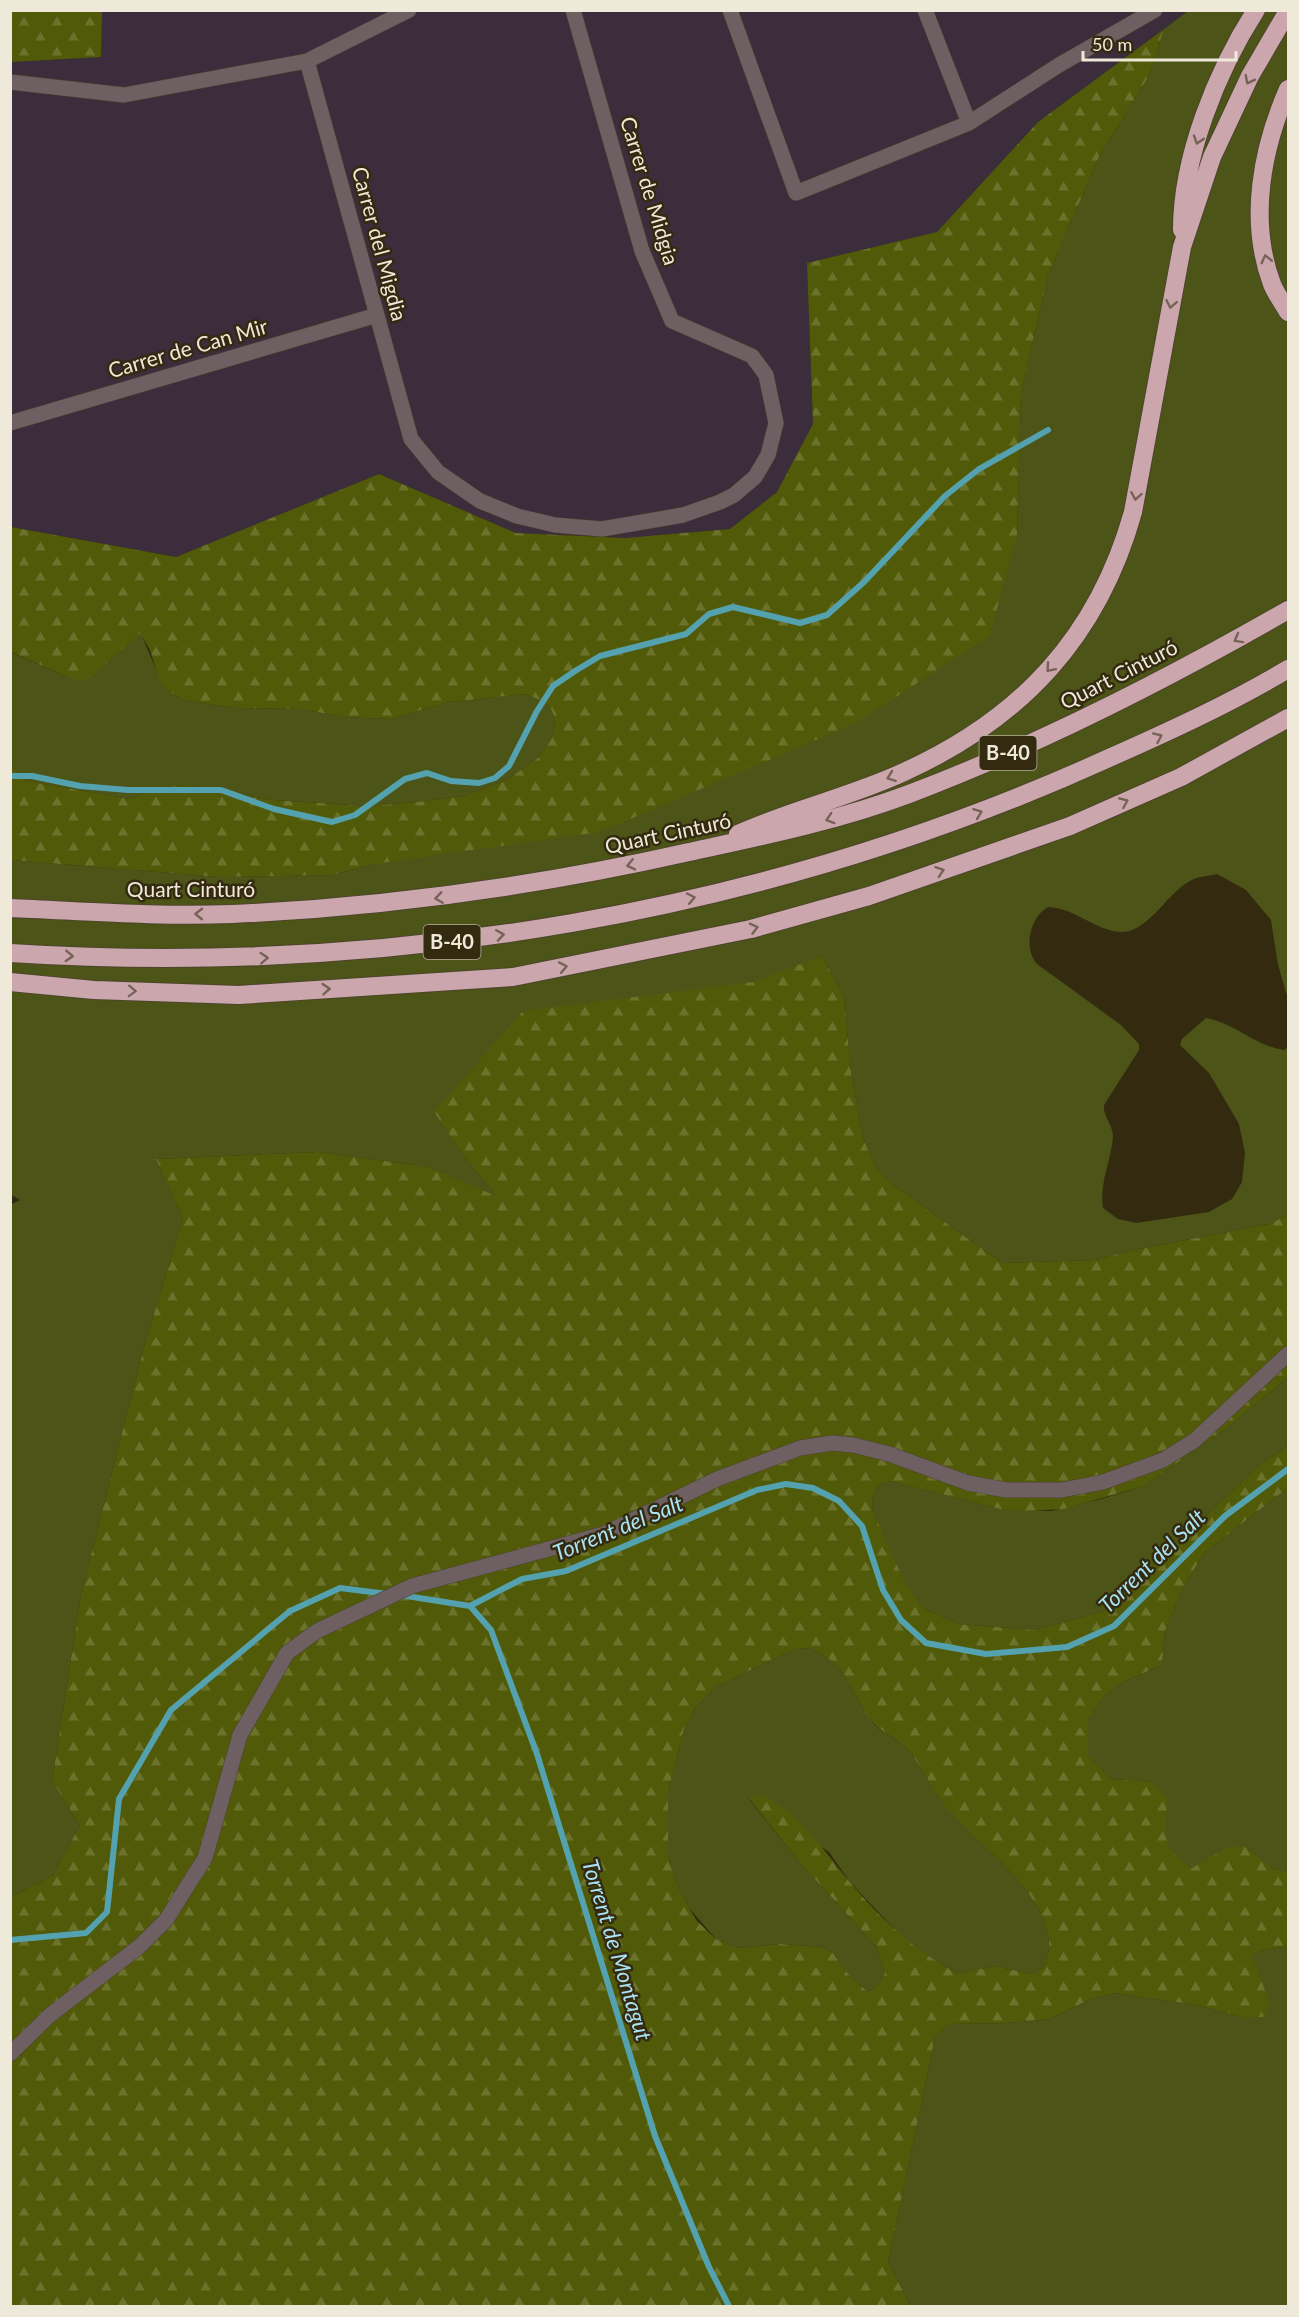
<svg xmlns="http://www.w3.org/2000/svg" width="1299" height="2317" font-family="Lato,sans-serif">
  <style>
    .industrial { fill: #3b2d3b }
    .green { fill: #4c5417 }
    .forest { fill: url(#forest-firs); fill-rule: evenodd }
    .lines { fill: none; stroke-linecap: round; stroke-linejoin: round }
    .stream { stroke: #54a2af; stroke-width: 6 }
    .street-casing { stroke: #4d452c; stroke-width: 16 }
    .highway-casing { stroke: #4d452c; stroke-width: 20 }
    .street { stroke: #6e5f62; stroke-width: 15 }
    .highway { stroke: #cba7ad; stroke-width: 18 }
    .oneway { stroke: #776257 }
    .labels { text-anchor: middle; stroke-width: 5; stroke-linejoin: round; paint-order: stroke }
    .shield { fill: #332a10; stroke: #b7b09d; stroke-width: 1.5 }
    .shield-label { font-size: 20px; font-weight: bold; fill: #efe9da }
    .street-label { font-size: 21px; fill: #efe9da; stroke: #332a10 }
    .water-label { font-size: 22px; font-style: italic; fill: #abe3f3; stroke: #332a10 }
  </style>
  <defs>
    <pattern id="forest-firs" width="22" height="20" patternUnits="userSpaceOnUse" patternTransform="scale(1.5)"><rect width="22" height="20" fill="#515a09"/><path d="M5 1l3.5 6h-7zM16 11l3.5 6h-7z" fill="#6a722c"/></pattern>
  </defs>
  <rect width="100%" height="100%" fill="#332a10"/>
  <!-- industrial -->
  <path class="industrial" d="M102,11h1086l-150,111 -101,110 -130,31 6,161 -36,68 -47,37 -105,9 -109,-5 -137,-59 -203,83 -165,-30v-465l90,-5z"/>
  <!-- green -->
  <path class="green" d="M1188,11h100v988l-10,-34 -7,-45 -25,-30 -29,-16c-8,2 -16,2 -23,5 -25,10 -45,54 -73,53 -27,-2 -46,-24 -73,-25 -18,10 -25,41 -11,57l84,61 18,19v6l-35,55c-1,12 9,19 9,32 -2,24 -14,47 -10,71l15,11 18,4 73,-11 23,-13 10,-17 3,-29 -6,-29 -30,-51 -29,-28 2,-6 24,-21c29,5 49,28 78,32l4,-3v168l-19,9 -141,27 -32,9 -94,3 -110,-79 -16,-16 -13,-30 -12,-66 -7,-75 -22,-41 -388,156 34,50 31,36 -70,-31 -111,-15 -162,7 27,60 -38,124 -64,251 -29,187 28,44 -27,50 -42,22 -1,-692 10,-5 -10,-6 1,-334 209,17 112,-2 42,-11 643,-330 4,-141 27,-118 51,-118 51,-83 14,-45z
    M140,632l24,56 19,12 52,8 66,1 42,8 48,2 58,-17 77,-8 18,8 7,7 4,10 -1,10 -3,11 -13,18 -30,21 -44,17 -56,7 -43,3 -92,-6 -88,-15 -29,3 -26,11 -104,-18 -15,-15 -1,-114 60,26h20z
    M1288,1377v69l-27,18 -157,147 -69,19 -76,-6 -36,-16 -18,-24 -33,-76 1,-12 5,-11 12,-4 110,28 51,2 50,-12 43,-13 84,-59z
    M1288,1488v384l-14,-3 -29,-23 -53,22 -18,-11 -9,-16 -12,-59 -42,-3 -23,-24v-35l18,-26 15,-11 41,-18 3,-34 17,-42 23,-37z
    M809,1648c38,15 39,40 60,70 9,14 28,20 39,32 14,16 22,36 36,53 29,37 70,64 94,105 11,20 16,40 5,60l-11,6 -37,-8 -37,7 -33,-18 -28,-23 -47,-50 -21,-30 -81,-54 54,67 74,81 9,26 -6,12 -11,8 -18,-16 -17,-23 -11,-6 -42,-3 -42,4 -22,-9 -27,-31 -13,-25 -8,-27v-63l16,-64 12,-22 19,-20 80,-38z
    M1288,1946v360h-377l-23,-43 47,-225 14,-14 58,-1 42,-4 44,-21 23,-5 80,12 49,13 9,-51 -2,-10 7,-6z"/>
  <!-- forest -->
  <path class="forest" d="M11,10l91,1 -1,46 -90,5z
    M1164,29l-14,45 -51,83 -51,118 -27,118 -4,141 -27,101 -132,87 -258,110 -226,32 -42,11 -112,2 -209,-17v-94l15,15 104,18 26,-11 29,-3 88,15 92,6 43,-3 56,-7 44,-17 30,-21 13,-18 3,-11 1,-10 -4,-10 -7,-7 -18,-8 -77,8 -58,17 -48,-2 -42,-8 -66,-1 -52,-8 -19,-12 -5,-9 -9,-29 -10,-17 -50,45 -10,2 -10,-2 -59,-26v-125l165,30 203,-83 137,59 109,5 105,-9 47,-37 36,-68 -6,-161 130,-31 101,-110z
    M822,956l22,41 7,75 12,66 13,30 16,16 110,79 94,-3 32,-9 141,-27 19,-9v162l-60,50 -84,59 -81,23 -37,2 -26,-2 -110,-28 -12,4 -5,11 -1,12 33,75 18,25 36,16 76,6 69,-19 157,-147 27,-18v42l-83,64 -23,37 -17,42 -3,34 -41,18 -15,11 -18,26v35l23,24 42,3 14,17c-2,35 -8,49 25,69l36,-21 17,-1 29,23 14,3v74l-29,5 -7,6 18,46 -7,14 -18,1 -49,-13 -80,-12 -23,5 -44,21 -42,4 -58,1 -14,14 -47,225 23,43h-900v-409l42,-22 27,-50 -28,-44 29,-187 64,-251 38,-124 -27,-60 162,-7 111,15 69,30 -30,-35 -34,-50 89,-101 230,-29zM809,1648c38,15 39,40 60,70 9,13 28,20 39,32 14,16 22,36 35,53 30,37 71,64 95,105 11,20 16,40 5,60l-11,6 -37,-8 -37,7c-43,-21 -78,-55 -109,-92 -30,-36 -44,-62 -87,-87l-14,3 54,68 74,81 9,26 -6,12 -11,8 -18,-16 -17,-23 -11,-6 -42,-3 -42,4 -22,-9 -19,-18 -8,-13 -13,-25 -8,-27v-63l16,-64 12,-22 19,-20 80,-38z"/>
  <g class="lines">
    <!-- stream -->
    <path class="stream" d="M10,776h22l48,10 48,4h93l53,19 58,13 23,-7 50,-36 22,-6 24,8 28,2 16,-5 14,-12 28,-55 16,-25 22,-15 25,-15 86,-22 23,-20 24,-7 67,16 27,-8 37,-33 81,-86 34,-27 69,-39
      M400,1595l70,11 52,-27 44,-8 191,-81 29,-6 27,4 26,13 23,25 21,64 18,30 25,23 60,11 81,-7 47,-21 111,-110 63,-47
      M470,1606l21,24 46,124 118,382 54,131 20,39
      M10,1940l76,-7 21,-21 12,-113 52,-89 119,-99 50,-23 47,6"/>
    <!-- street casing -->
    <g class="street-casing">
      <path id="street" d="M730,10l66,183 173,-70 90,-58 96,-55
        M925,10l44,113
        M307,61l104,378 27,33 42,29 37,15 38,9 47,4 81,-14 37,-13 14,-7 21,-18 13,-22 8,-32 -10,-48 -14,-19 -80,-35 -30,-70 -69,-241
        M10,82l114,13 183,-34 102,-51
        M10,423l367,-108
        M10,2054l40,-39 90,-69 26,-26 39,-62 35,-123 47,-82 30,-22 95,-45 192,-52 113,-55 83,-31 32,-5 21,2 36,9 79,29 38,7h56l41,-8 60,-22 32,-20 93,-86"/>
    </g>
    <!-- highway casing -->
    <g class="highway-casing">
      <path id="highway" d="M1288,89c-26,60 -40,131 -16,195 4,10 11,19 16,28
        M1182,230c0,-73 35,-159 74,-220
        M738,834c53,-24 112,-37 166,-62 117,-53 194,-135 229,-260l49,-265 30,-90 38,-81 38,-65
        M10,908c74,3 148,9 222,6 155,-7 306,-28 457,-62 74,-16 148,-31 220,-58 132,-50 257,-114 379,-184
        M10,953c376,24 756,-39 1099,-195 61,-27 122,-55 179,-89
        M10,982l84,8 145,5 274,-18 238,-48 118,-33 201,-70 111,-49 107,-59"/>
    </g>
    <!-- street -->
    <use href="#street" class="street"/>
    <!-- highway -->
    <use href="#highway" class="highway"/>
  </g>
  <!-- one-way arrows -->
  <defs><path id="oneway-chevron" d="M-2-3.5L2.5 0L-2 3.5" fill="none" stroke-width="1.6" stroke-linecap="round" stroke-linejoin="round" transform="scale(1.5)"/></defs>
  <g class="oneway">
    <use href="#oneway-chevron" transform="translate(1249 80) rotate(117)"/>
    <use href="#oneway-chevron" transform="translate(1198 140) rotate(108)"/>
    <use href="#oneway-chevron" transform="translate(1266 259) rotate(-104)"/>
    <use href="#oneway-chevron" transform="translate(1171 304) rotate(101)"/>
    <use href="#oneway-chevron" transform="translate(1136 496) rotate(100)"/>
    <use href="#oneway-chevron" transform="translate(1238 639) rotate(151)"/>
    <use href="#oneway-chevron" transform="translate(1050 668) rotate(131)"/>
    <use href="#oneway-chevron" transform="translate(1158 737) rotate(-24)"/>
    <use href="#oneway-chevron" transform="translate(891 777) rotate(160)"/>
    <use href="#oneway-chevron" transform="translate(1124 802) rotate(-23)"/>
    <use href="#oneway-chevron" transform="translate(978 813) rotate(-21)"/>
    <use href="#oneway-chevron" transform="translate(830 819) rotate(162)"/>
    <use href="#oneway-chevron" transform="translate(631 865) rotate(167)"/>
    <use href="#oneway-chevron" transform="translate(940 871) rotate(-19)"/>
    <use href="#oneway-chevron" transform="translate(439 898) rotate(172)"/>
    <use href="#oneway-chevron" transform="translate(691 898) rotate(-12)"/>
    <use href="#oneway-chevron" transform="translate(199 914) rotate(-179)"/>
    <use href="#oneway-chevron" transform="translate(754 928) rotate(-14)"/>
    <use href="#oneway-chevron" transform="translate(500 935) rotate(-9)"/>
    <use href="#oneway-chevron" transform="translate(69 956) rotate(3)"/>
    <use href="#oneway-chevron" transform="translate(264 958) rotate(-3)"/>
    <use href="#oneway-chevron" transform="translate(563 967) rotate(-11)"/>
    <use href="#oneway-chevron" transform="translate(326 989) rotate(-4)"/>
    <use href="#oneway-chevron" transform="translate(132 991) rotate(2)"/>
  </g>
  <g class="labels">
    <!-- shield labels -->
    <g class="shield">
      <rect x="979.5" y="736" width="57" height="34" rx="4.5"/>
      <rect x="423.5" y="925" width="57" height="34" rx="4.5"/>
    </g>
    <g class="shield-label">
      <text x="1008" y="760">B-40</text>
      <text x="452" y="949">B-40</text>
    </g>
    <!-- street labels -->
    <g class="street-label">
      <text transform="translate(649 191) rotate(73)" y="7">Carrer de Midgia</text>
      <text transform="translate(379 244) rotate(75)" y="7">Carrer del Migdia</text>
      <text transform="translate(188 349) rotate(-16)" y="7">Carrer de Can Mir</text>
      <text transform="translate(1119 675) rotate(-27)" y="7">Quart Cinturó</text>
      <text transform="translate(668 834) rotate(-12)" y="7">Quart Cinturó</text>
      <text x="191" y="897">Quart Cinturó</text>
    </g>
    <!-- water labels -->
    <g class="water-label">
      <text transform="translate(618 1528) rotate(-22)" y="8">Torrent del Salt</text>
      <text transform="translate(1152 1561) rotate(-44)" y="8">Torrent del Salt</text>
      <text transform="translate(617 1950) rotate(73)" y="8">Torrent de Montagut</text>
    </g>
  </g>
  <!-- border -->
  <rect width="1299" height="2317" fill="none" stroke="#efe9da" stroke-width="24"/>
  <!-- scale -->
  <path d="M1083 51v9h153v-9" fill="none" stroke="#efe9da" stroke-width="3"/>
  <text x="1092" y="51" font-size="18" fill="#efe9da" stroke="#332a10" stroke-width="4.5" paint-order="stroke">50 m</text>
</svg>
